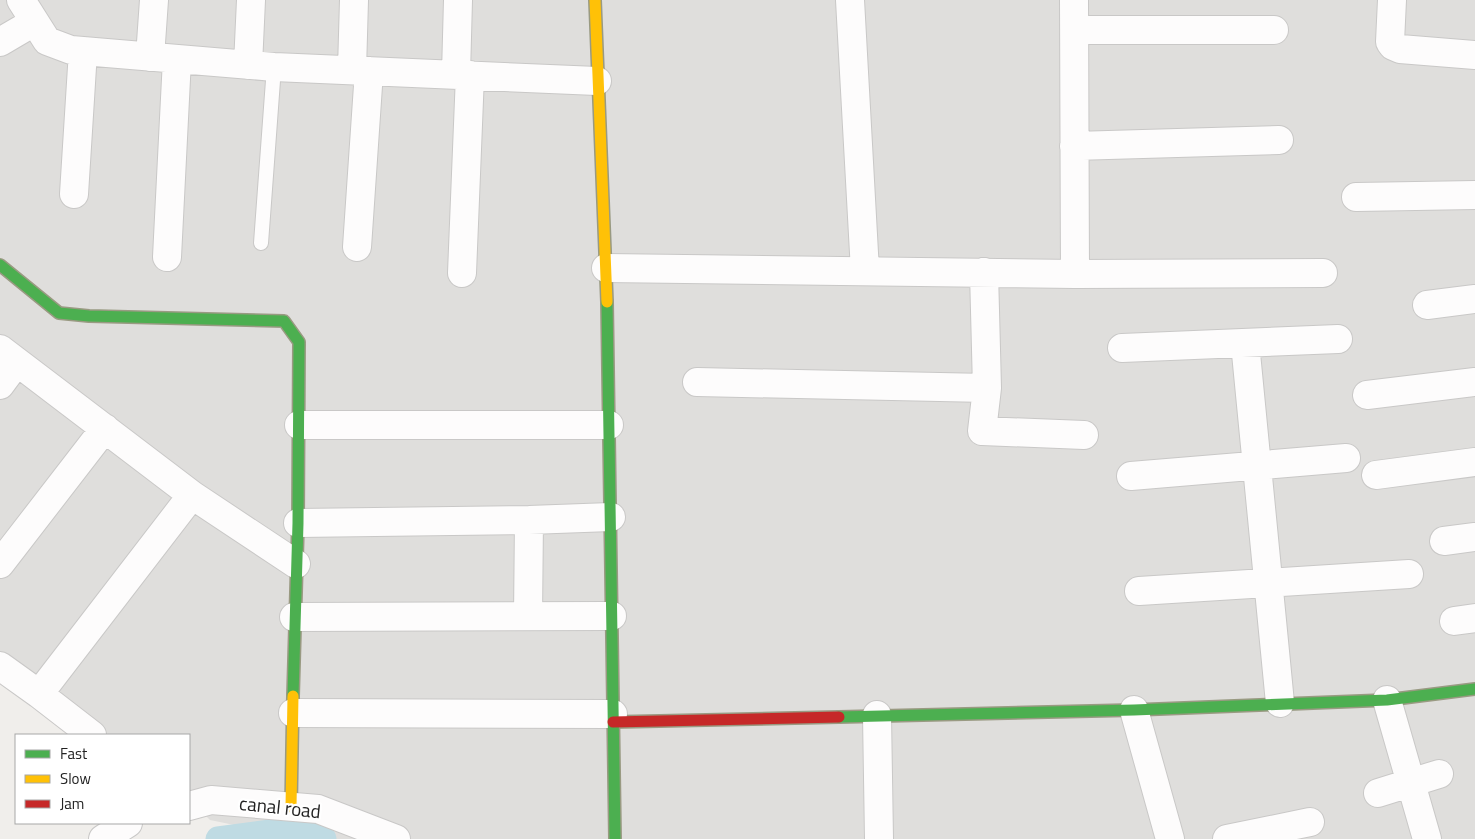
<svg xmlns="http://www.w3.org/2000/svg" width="1475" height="839" font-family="'Titillium Web',sans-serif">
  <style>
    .residential { fill: #dfdedc }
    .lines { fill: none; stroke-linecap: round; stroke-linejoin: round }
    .canal { stroke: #bfdbe3; stroke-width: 25 }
    .lane-casing { stroke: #c9c8c7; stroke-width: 16 }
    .street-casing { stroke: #c9c8c7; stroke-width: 30 }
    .fast-casing { stroke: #999a82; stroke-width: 14 }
    .slow-casing { stroke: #999a82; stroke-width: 14 }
    .jam-casing { stroke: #999a82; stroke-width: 14 }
    .lane { stroke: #fdfcfc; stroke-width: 14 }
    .street { stroke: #fdfcfc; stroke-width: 28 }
    .fast { stroke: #4caf50; stroke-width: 11 }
    .slow { stroke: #ffc107; stroke-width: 11 }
    .jam { stroke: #c62828; stroke-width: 11 }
    .labels { text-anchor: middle; stroke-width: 4.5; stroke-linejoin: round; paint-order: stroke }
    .street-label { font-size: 19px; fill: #222; stroke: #fff }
  </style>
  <rect width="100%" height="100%" fill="#f0eeeb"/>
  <!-- residential -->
  <path class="residential" d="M0,0h1475v839h-1173l-92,-19 -21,-21v-64h-80l-109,-84z"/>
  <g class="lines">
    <!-- canal -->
    <path class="canal" d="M218,839l89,-12 17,12"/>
    <!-- lane casing -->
    <g class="lane-casing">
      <path id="lane" d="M261,243l13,-176"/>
    </g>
    <!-- street casing -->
    <g class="street-casing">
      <path id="street" d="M21,0l26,41 24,9 203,17 323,14
        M850,0l15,271
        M1074,0l1,274
        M1392,0l-2,42 3,4 7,3 75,6
        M1075,30h199
        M0,42l34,-20
        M150,57l4,-57
        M248,65l3,-65
        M352,70l2,-70
        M456,74l2,-74
        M1074,146l205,-6
        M74,194l9,-143
        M1356,197l119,-2
        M357,247l12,-176
        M167,257l10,-198
        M606,268l469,6 248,-1
        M984,272l3,116 -5,43 102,4
        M462,273l8,-198
        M1427,305l48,-6
        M1245,343l35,360
        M1122,348l216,-9
        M0,349l192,146 104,69
        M697,382l290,6
        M0,385l17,-23
        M1367,395l108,-13
        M299,425h310
        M1376,475l99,-13
        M1131,476l215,-18
        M298,523l231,-3 82,-3
        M1444,541l31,-4
        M0,564l105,-136
        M1139,591l270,-17
        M528,616l1,-96
        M294,617l318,-1
        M1454,621l21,-3
        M0,666l39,28 53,41
        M39,694l153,-199
        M1387,700l40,139
        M1134,710l36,129
        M293,713l320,1
        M877,715l2,124
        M1378,793l61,-19
        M189,806l22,-6 107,9 78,30
        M103,839l25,-16
        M1227,839l83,-17"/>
    </g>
    <!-- fast casing -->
    <g class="fast-casing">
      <path id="fast" d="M0,265l59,48 30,3 195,5 15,21 -1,181 -5,173
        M607,302l8,537
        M839,717l295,-7 253,-10 88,-11"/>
    </g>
    <!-- slow casing -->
    <g class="slow-casing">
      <path id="slow" d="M595,0l12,302
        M291,807l2,-111"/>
    </g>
    <!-- jam casing -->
    <g class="jam-casing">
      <path id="jam" d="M613,722l226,-5"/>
    </g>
    <!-- lane -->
    <use href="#lane" class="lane"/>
    <!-- street -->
    <use href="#street" class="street"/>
    <!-- fast -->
    <use href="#fast" class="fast"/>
    <!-- slow -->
    <use href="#slow" class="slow"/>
    <!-- jam -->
    <use href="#jam" class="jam"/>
  </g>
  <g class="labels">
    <!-- street labels -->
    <g class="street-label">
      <text transform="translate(280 807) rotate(6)" y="7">canal road</text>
    </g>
  </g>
  <!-- legend -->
  <rect x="15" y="734" width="175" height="90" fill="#ffffff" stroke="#a7a7a7"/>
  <rect x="25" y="750" width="25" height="8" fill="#4caf50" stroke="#a7a7a7"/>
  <text x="60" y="759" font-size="15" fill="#222222">Fast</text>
  <rect x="25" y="775" width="25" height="8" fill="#ffc107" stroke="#a7a7a7"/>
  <text x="60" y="784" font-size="15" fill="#222222">Slow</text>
  <rect x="25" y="800" width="25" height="8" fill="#c62828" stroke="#a7a7a7"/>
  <text x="60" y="809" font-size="15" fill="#222222">Jam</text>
</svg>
